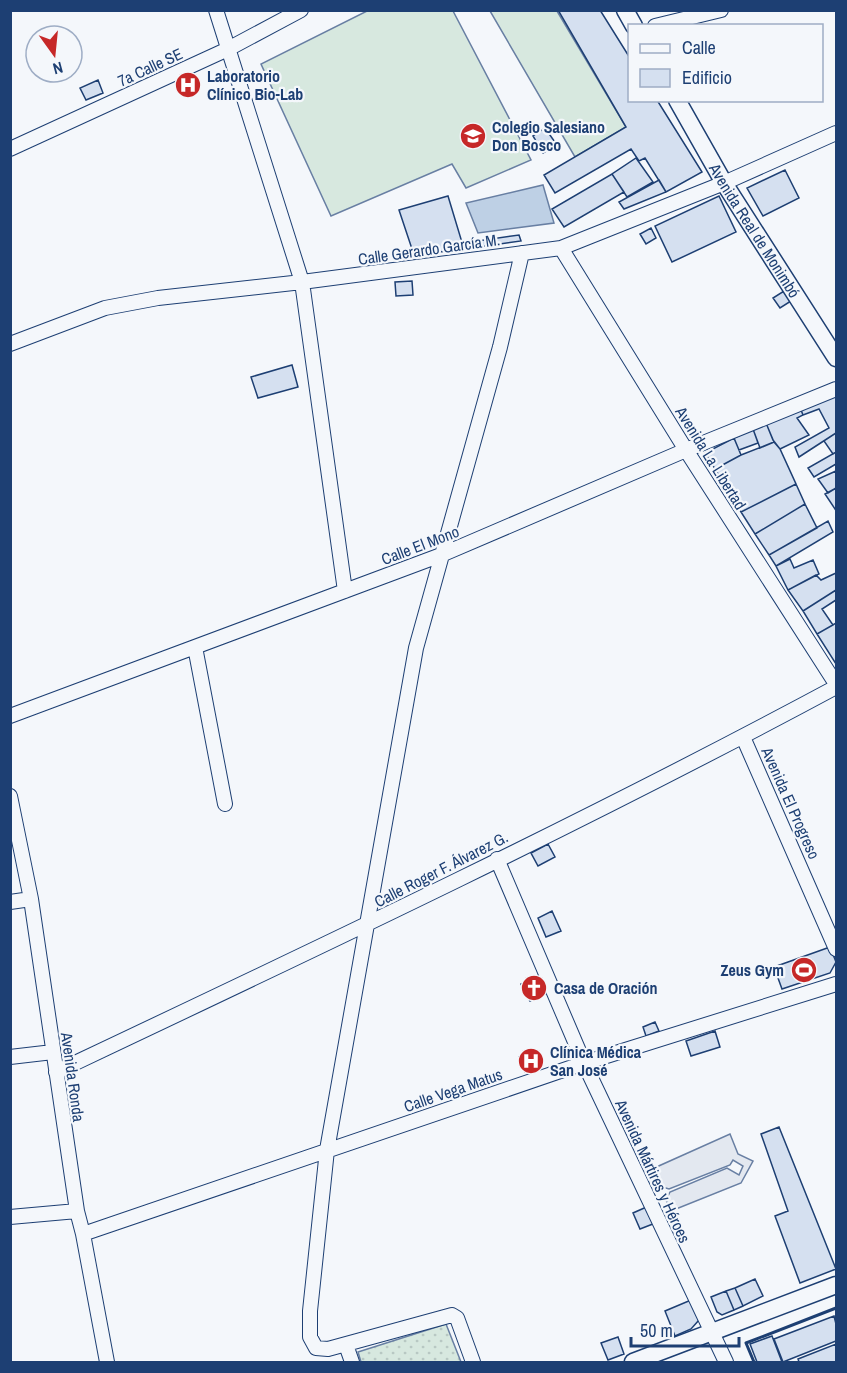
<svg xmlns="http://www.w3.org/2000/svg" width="847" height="1373" font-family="'Archivo Narrow',sans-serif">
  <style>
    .grass { fill: url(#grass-dots); stroke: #687fa3; stroke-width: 1.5 }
    .garden { fill: #d7e8df; stroke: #687fa3; stroke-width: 1.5 }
    .parking { fill: #e3e8f0; stroke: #687fa3; stroke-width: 1.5 }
    .water { fill: #bed0e5; stroke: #687fa3; stroke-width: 1.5 }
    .building { fill: #d5e0f0; stroke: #1d3f73; stroke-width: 1.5 }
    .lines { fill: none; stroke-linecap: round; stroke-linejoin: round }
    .minor-casing { stroke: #1d3f73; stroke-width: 16 }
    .tertiary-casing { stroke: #1d3f73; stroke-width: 19 }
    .minor { stroke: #f4f7fb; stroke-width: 14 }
    .tertiary { stroke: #f4f7fb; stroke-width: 16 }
    .wall { stroke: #1d3f73; stroke-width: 3 }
    .labels { text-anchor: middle; stroke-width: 4.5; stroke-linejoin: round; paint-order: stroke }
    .street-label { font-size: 16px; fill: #1d3f73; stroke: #f4f7fb }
    .poi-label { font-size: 16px; font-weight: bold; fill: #1d3f73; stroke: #f4f7fb; text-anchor: start }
  </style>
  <defs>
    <pattern id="grass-dots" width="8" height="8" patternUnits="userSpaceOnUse" patternTransform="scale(1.5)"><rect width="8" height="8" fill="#d7e8df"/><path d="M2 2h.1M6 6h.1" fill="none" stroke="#b8c8c3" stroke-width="1.8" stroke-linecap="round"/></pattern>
  </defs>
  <rect width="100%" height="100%" fill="#f4f7fb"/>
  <!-- grass -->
  <path class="grass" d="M446,1324l15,38h-100l-3,-10z"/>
  <!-- garden -->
  <path class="garden" d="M367,11h86l78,149 -65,28 -14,-24 -121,52 -70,-152z
    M490,11h67l69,116 -51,30z"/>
  <!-- parking -->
  <path class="parking" d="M730,1134l8,20 15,7 -12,22 -70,28 -5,-11 4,-8 57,-24 12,7 4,-9 -10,-6 -3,5 -61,24 -10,-3 -7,-17z"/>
  <!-- water -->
  <path class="water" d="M543,185l11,38 -76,10 -12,-30z"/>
  <!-- building -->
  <path class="building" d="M558,10h42l30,48v42h27l45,72 -36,20 -21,-34 -6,3 -8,-12 -76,44 -11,-18 82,-48z
    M190,74l8,16 -13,6 -7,-16z
    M98,80l5,13 -17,7 -6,-12z
    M545,128l12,17 -14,8 -10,-17z
    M636,158l17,24 -26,15 -15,-23z
    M785,170l14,28 -36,18 -16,-28z
    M612,174l12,18 -60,35 -12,-18z
    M659,180l7,12 -42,17 -5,-7z
    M448,196l16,53 -50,6 -15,-45z
    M719,196l17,36 -64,30 -17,-36z
    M651,228l5,10 -10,6 -6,-10z
    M519,235l2,6 -42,6 -2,-6z
    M412,281l1,14 -17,1 -1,-14z
    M784,291l7,10 -11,7 -7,-10z
    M292,365l6,22 -40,11 -7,-21z
    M836,395v38l-37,24 -4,-10 34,-19 -10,-19 -16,6 -2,-5z
    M801,410l2,5 -6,3 12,17 -29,14 -7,-9 -7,-17z
    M766,423l8,19 -14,6 -7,-19z
    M753,429l5,14 -19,7 -5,-12z
    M836,433v19l-3,2 -9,-13z
    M734,438l7,17 -26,14 -10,-16z
    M774,442l6,7 16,35 -55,28 -26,-43 26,-14z
    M836,452v12l-22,13 -6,-9z
    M836,471v17l-8,5 -10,-14z
    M796,484l9,20 -50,30 -14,-22z
    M836,488v20l-1,1 -10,-15z
    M805,504l12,24 -48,27 -14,-21z
    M828,521l5,11 -57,34 -7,-11z
    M790,559l4,9 19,-8 6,14 -31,16 -12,-24z
    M836,573v17l-33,21 -15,-21 28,-15 5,5z
    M836,590v10l-14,9 11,16 -16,9 -14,-23z
    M836,623v41l-19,-30z
    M548,844l7,13 -17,9 -7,-13z
    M552,911l9,20 -15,6 -8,-19z
    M830,947l6,15 -6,11 -48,16 -8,-22z
    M539,975l8,18 -17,8 -9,-17z
    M655,1022l4,9 -13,5 -3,-9z
    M715,1031l5,16 -29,9 -5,-15z
    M536,1050l6,15 -17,7 -6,-15z
    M779,1127l57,142 -36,14 -25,-67 13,-5 -27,-77z
    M651,1205l7,17 -18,7 -7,-16z
    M755,1279l8,17 -20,10 -8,-18z
    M735,1288l8,18 -9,4 -8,-19z
    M726,1291l8,19 -12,5 -5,-3 -6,-15z
    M691,1300l8,20 -8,9 -16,7 -10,-25z
    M834,1316l2,8v17l-53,21 -9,-23z
    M772,1336l10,26h-25l-7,-18z
    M618,1337l6,17 -16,6 -7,-17z
    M836,1344v18h-37l-1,-3z"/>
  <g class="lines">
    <!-- minor casing -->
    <g class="minor-casing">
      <path id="minor" d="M216,10l86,272 43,309
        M655,26l66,-16
        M10,149l218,-100 73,-39
        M561,248l125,202 150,234
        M10,344l95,-36 53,-10 144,-16 259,-34 163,-65 112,-50
        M195,647l30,157
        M10,716l431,-161 245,-105 150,-61
        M743,737l93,212
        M10,796l21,103 46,312 6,23 24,128
        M497,859l87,204 142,299
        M10,902l21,-3
        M10,1057l43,-5
        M56,1072c262,-124 525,-248 780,-385
        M10,1217l67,-6
        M83,1234l501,-171 252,-79
        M346,1345l6,17
        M473,1362l-16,-44 -5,-3 -124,34 -12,-1 -6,-11v-26l17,-161 89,-502 84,-301 22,-94"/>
    </g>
    <!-- tertiary casing -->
    <g class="tertiary-casing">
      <g id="tertiary">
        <path d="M625,10l9,16"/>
        <path id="s1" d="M677,100l47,83 112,175"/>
        <path d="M633,1362l203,-77"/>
      </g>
    </g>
    <!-- minor -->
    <use href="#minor" class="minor"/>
    <!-- tertiary -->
    <use href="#tertiary" class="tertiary"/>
    <!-- wall -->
    <path class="wall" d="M754,1362l-8,-19 90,-35"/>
  </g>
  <!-- icons -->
  <defs>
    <g id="hospital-disc" transform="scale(1.35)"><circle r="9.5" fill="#c62828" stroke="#f4f7fb"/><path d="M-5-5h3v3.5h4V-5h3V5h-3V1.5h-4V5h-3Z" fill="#fff"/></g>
    <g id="school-disc" transform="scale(1.35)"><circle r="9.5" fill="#c62828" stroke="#f4f7fb"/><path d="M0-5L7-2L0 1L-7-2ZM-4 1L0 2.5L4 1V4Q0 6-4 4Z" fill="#fff"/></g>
    <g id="stadium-disc" transform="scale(1.35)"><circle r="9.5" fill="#c62828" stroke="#f4f7fb"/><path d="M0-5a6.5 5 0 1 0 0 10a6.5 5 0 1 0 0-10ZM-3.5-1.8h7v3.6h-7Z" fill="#fff"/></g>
    <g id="church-disc" transform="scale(1.35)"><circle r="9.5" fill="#c62828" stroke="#f4f7fb"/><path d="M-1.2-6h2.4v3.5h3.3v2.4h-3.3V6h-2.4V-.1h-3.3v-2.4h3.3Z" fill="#fff"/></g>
  </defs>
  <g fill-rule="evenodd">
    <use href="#hospital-disc" x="188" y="85"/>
    <use href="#school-disc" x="473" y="136"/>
    <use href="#stadium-disc" x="804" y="970"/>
    <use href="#church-disc" x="534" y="988"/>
    <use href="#hospital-disc" x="531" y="1061"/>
  </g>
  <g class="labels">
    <!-- street labels -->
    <g class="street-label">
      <text transform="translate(150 67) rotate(-25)" y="6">7a Calle SE</text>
      <text dy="6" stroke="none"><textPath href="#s1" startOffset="152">Avenida Real de Monimbó</textPath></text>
      <text transform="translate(429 249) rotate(-8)" y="6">Calle Gerardo García M.</text>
      <text transform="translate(711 458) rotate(58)" y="6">Avenida La Libertad</text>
      <text transform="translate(420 545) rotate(-21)" y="6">Calle El Mono</text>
      <text transform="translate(791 803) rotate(66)" y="6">Avenida El Progreso</text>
      <text transform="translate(441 869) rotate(-27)" y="6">Calle Roger F. Álvarez G.</text>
      <text transform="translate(73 1077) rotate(82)" y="6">Avenida Ronda</text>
      <text transform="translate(453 1090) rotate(-19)" y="6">Calle Vega Matus</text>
      <text transform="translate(653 1171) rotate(65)" y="6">Avenida Mártires y Héroes</text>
    </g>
    <!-- poi labels -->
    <g class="poi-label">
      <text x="207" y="82">Laboratorio<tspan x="207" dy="18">Clínico Bio-Lab</tspan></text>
      <text x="492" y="133">Colegio Salesiano<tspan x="492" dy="18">Don Bosco</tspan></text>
      <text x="784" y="976" text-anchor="end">Zeus Gym</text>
      <text x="554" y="994">Casa de Oración</text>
      <text x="550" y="1058">Clínica Médica<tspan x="550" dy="18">San José</tspan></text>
    </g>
  </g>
  <!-- border -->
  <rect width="847" height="1373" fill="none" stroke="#1d3f73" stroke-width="24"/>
  <!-- legend -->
  <rect x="628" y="24" width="195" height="78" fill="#f4f7fb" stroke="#9eadc5" stroke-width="1.5"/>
  <rect x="640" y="44" width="30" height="9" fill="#f4f7fb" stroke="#9eadc5" stroke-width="1.5"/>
  <text x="682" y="54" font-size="18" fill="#1d3f73">Calle</text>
  <rect x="640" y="69" width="30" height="18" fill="#d5e0f0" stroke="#9eadc5" stroke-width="1.5"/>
  <text x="682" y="84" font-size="18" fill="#1d3f73">Edificio</text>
  <!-- north arrow -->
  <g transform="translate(54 54) rotate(165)"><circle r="28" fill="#f4f7fb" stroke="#9eadc5" stroke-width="1.5"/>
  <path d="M0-4.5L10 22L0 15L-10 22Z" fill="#c62828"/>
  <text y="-9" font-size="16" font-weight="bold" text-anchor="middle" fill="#1d3f73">N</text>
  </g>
  <!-- scale -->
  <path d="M631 1337v9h108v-9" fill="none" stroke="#1d3f73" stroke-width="3"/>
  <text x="640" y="1337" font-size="18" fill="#1d3f73" stroke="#f4f7fb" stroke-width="4.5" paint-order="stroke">50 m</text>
</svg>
